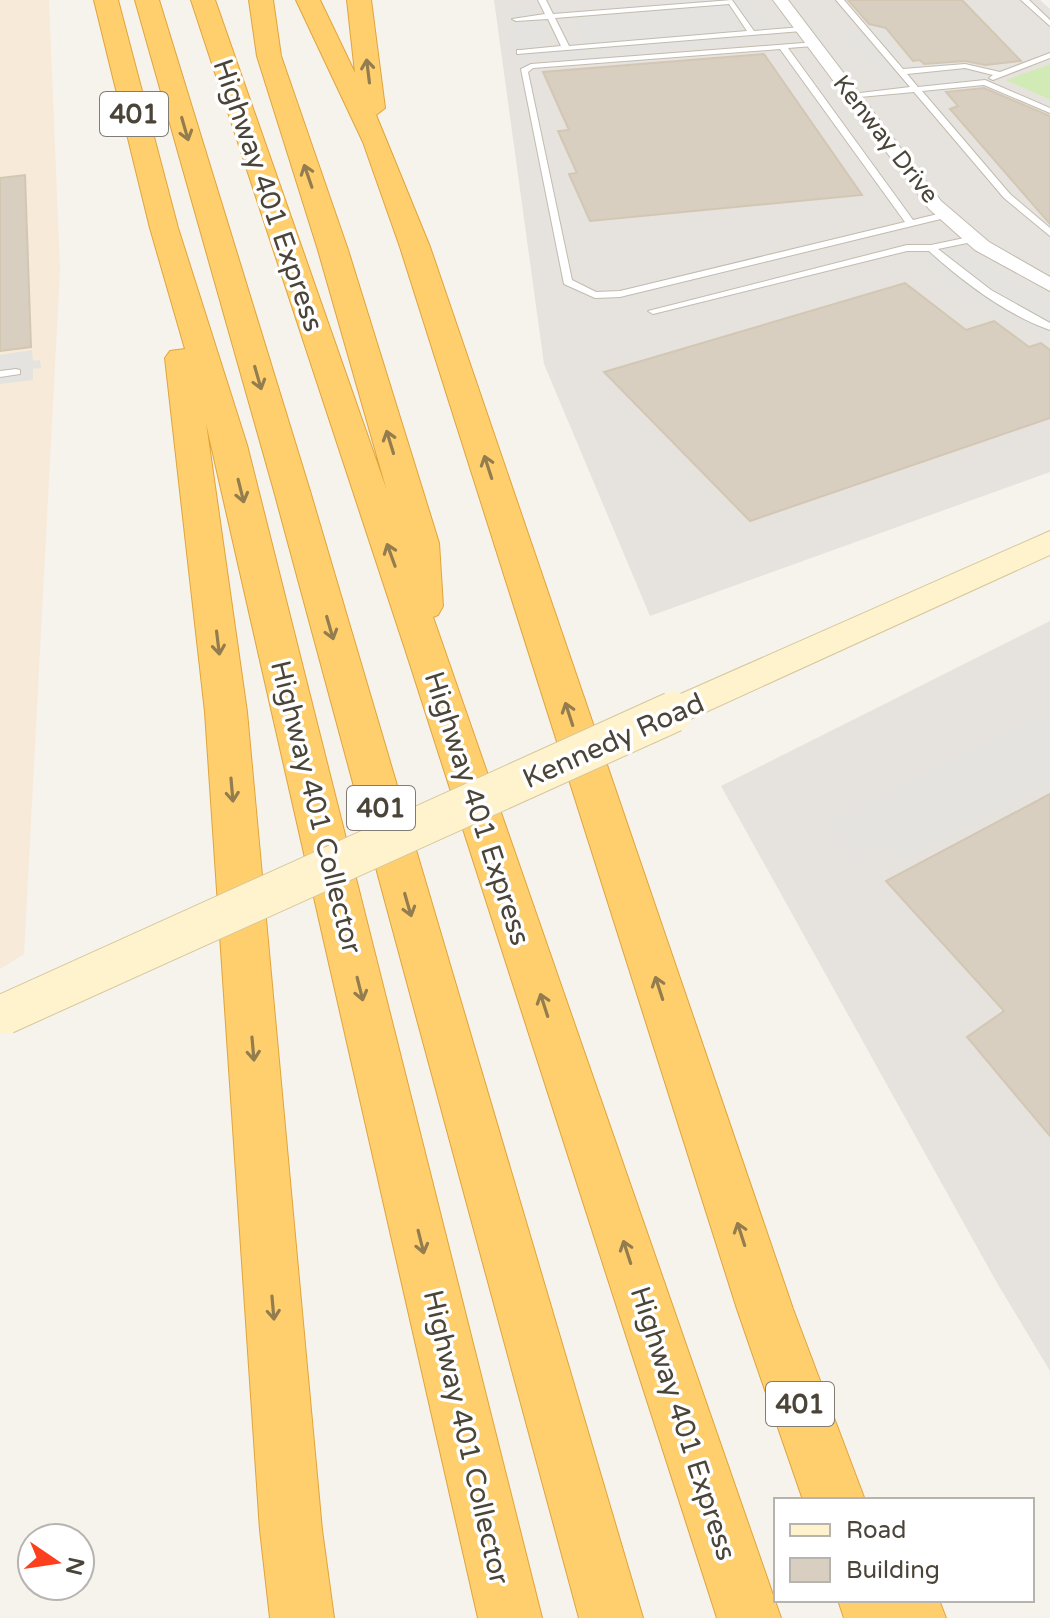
<svg xmlns="http://www.w3.org/2000/svg" width="1050" height="1618" font-family="'Varela Round',sans-serif">
  <style>
    .commercial { fill: #f7ead8 }
    .industrial { fill: #e6e2dd }
    .green { fill: #d2eab5 }
    .parking { fill: #e5e3e0 }
    .building { fill: #d8cfc1; stroke: #d3c7b4; stroke-width: 2 }
    .lines { fill: none; stroke-linecap: round; stroke-linejoin: round }
    .service-casing { stroke: #c2bbae; stroke-width: 2 }
    .minor-casing { stroke: #c2bbae; stroke-width: 2 }
    .secondary-casing { stroke: #d6c79b; stroke-width: 2 }
    .motorway-casing { stroke: #e0a43c; stroke-width: 2 }
    .service { fill: #fff; fill-rule: evenodd }
    .minor { fill: #fff; fill-rule: evenodd }
    .secondary { fill: #fff3cd; fill-rule: evenodd }
    .motorway { fill: #ffcf6e; fill-rule: evenodd }
    .secondary-bridge-casing { stroke: #d6c79b; stroke-width: 42; stroke-linecap: butt }
    .secondary-bridge { stroke: #fff3cd; stroke-width: 40 }
    .oneway { stroke: #937c4e }
    .labels { text-anchor: middle; stroke-width: 7; stroke-linejoin: round; paint-order: stroke }
    .far-street-label { font-size: 24px; fill: #4b4439; stroke: #fff }
    .shield { fill: #fff; stroke: #817c74; stroke-width: 2 }
    .shield-label { font-size: 26px; font-weight: bold; fill: #4b4439 }
    .street-label { font-size: 28px; fill: #4b4439; stroke: #fff }
  </style>
  <rect width="100%" height="100%" fill="#f6f3ec"/>
  <!-- commercial -->
  <path class="commercial" d="M0,0h49l11,270 -36,684 -24,15z"/>
  <!-- industrial -->
  <path class="industrial" d="M494,0h546l10,9v55l-43,16 43,20v372l-400,144 -106,-252z
    M1050,621v750l-53,-88 -276,-497z"/>
  <!-- green -->
  <path class="green" d="M1050,64v36l-44,-20z"/>
  <!-- parking -->
  <path class="parking" d="M664,0h83l21,26h6l8,11 -262,24 -7,-15 10,-2 -12,-12h5l-2,-5 6,-1 -8,-16 22,-2 20,37 34,-4 -17,-30 94,-8z
    M882,28l22,28 -7,1 18,23 -29,3 -39,-52z
    M955,60l14,15h11l15,16 -56,5 -27,-32z
    M967,248l41,32 42,21v39l-67,-35 -62,-48z
    M32,350l1,11 7,-1 1,8 -8,1v11l-33,4v-29z
    M1050,711v69l-145,79 -18,-17 -28,14 -30,-31z"/>
  <!-- building -->
  <path class="building" d="M848,0h114l59,61 -36,4 -20,-4 -41,3 -4,-4 -7,1 -27,-33 -17,-4z
    M764,54l98,141 -272,26 -21,-47 8,-1 -19,-42 11,-1 -26,-58z
    M984,88l66,28v108l-100,-115 8,-3 -12,-14z
    M25,175l6,172 -31,4v-173z
    M905,283l61,47 28,-9 35,26 12,-4 9,7v68l-300,103 -146,-149z
    M1050,794v342l-83,-99 37,-26 -118,-130z"/>
  <g class="lines">
    <!-- service casing -->
    <g class="service-casing">
      <path id="service" d="M538,0h8l7,14 179,-14 22,31 48,-4 4,2 -4,2 -285,23v-4h3l41,-4 -13,-27 -32,2 -4,-2 33,-5zM729,4l18,27 -178,15 -14,-28z
        M836,0h8l59,69 62,-5 35,8 50,-19v5l-57,22 -4,-2 4,-3 -28,-7 -58,6 11,13 67,-7 65,28v5l-66,-28 -62,6 88,103 40,34v8l-46,-38 -90,-106 -65,6 -1,-2 4,-2 58,-7z
        M1021,0h8l21,20v6z
        M816,42v4h-3l-25,2 125,172 33,-8 5,3 -2,2 -329,80 -25,1 -31,-14 -43,-215 10,-5zM780,49l125,173 -285,69 -24,1 -24,-12 -44,-208 5,-4z
        M974,236l3,1v4l-39,8 53,41 59,33v7c-43,-15 -88,-49 -121,-79h-22l-254,63 -5,-3 259,-66h24z
        M16,369l4,1v4l-20,3v-6z"/>
    </g>
    <!-- minor casing -->
    <g class="minor-casing">
      <path id="minor" d="M773,0h15l153,201 48,41 61,35v14l-75,-41 -46,-41z"/>
    </g>
    <!-- secondary casing -->
    <g class="secondary-casing">
      <path id="secondary" d="M1050,531v24l-364,166 -13,4 -13,-4 -6,-9 6,-9z"/>
    </g>
    <!-- motorway casing -->
    <g class="motorway-casing">
      <path id="motorway" d="M94,0h24l60,228 69,217 295,1173h-64l-272,-1195 41,289 75,818 12,88h-64l-10,-88 -55,-818 -40,-354 5,-7 15,-2 -35,-121z
        M135,0h24l151,491 333,1127h-64l-305,-1127z
        M191,0h24l172,491 -69,-241 -61,-194 -8,-56h24l8,56 67,194 91,293 4,63 -5,9 -5,2 348,1001h-64l-310,-963z
        M296,0h24l35,73 -8,-73h24l14,108 -9,7 54,132 363,1062 72,191h-62l-66,-191 -337,-1062 -37,-105z
        M838,1600h101l7,18h-102z"/>
    </g>
    <!-- service -->
    <use href="#service" class="service"/>
    <!-- minor -->
    <use href="#minor" class="minor"/>
    <!-- secondary -->
    <use href="#secondary" class="secondary"/>
    <!-- motorway -->
    <use href="#motorway" class="motorway"/>
    <!-- secondary-bridge casing -->
    <g class="secondary-bridge-casing">
      <path id="secondary-bridge" d="M5,1014l668,-302"/>
    </g>
    <!-- secondary-bridge -->
    <use href="#secondary-bridge" class="secondary-bridge"/>
  </g>
  <!-- one-way arrows -->
  <defs><path id="oneway-shaft" d="M-6 0H5M1.5-3L5.5 0L1.5 3" fill="none" stroke-width="1.6" stroke-linecap="round" stroke-linejoin="round" transform="scale(2)"/></defs>
  <g class="oneway">
    <use href="#oneway-shaft" transform="translate(368 71) rotate(-97)"/>
    <use href="#oneway-shaft" transform="translate(185 129) rotate(74)"/>
    <use href="#oneway-shaft" transform="translate(308 176) rotate(-109)"/>
    <use href="#oneway-shaft" transform="translate(258 378) rotate(74)"/>
    <use href="#oneway-shaft" transform="translate(390 442) rotate(-107)"/>
    <use href="#oneway-shaft" transform="translate(488 467) rotate(-108)"/>
    <use href="#oneway-shaft" transform="translate(241 491) rotate(76)"/>
    <use href="#oneway-shaft" transform="translate(391 555) rotate(-110)"/>
    <use href="#oneway-shaft" transform="translate(330 628) rotate(74)"/>
    <use href="#oneway-shaft" transform="translate(218 643) rotate(83)"/>
    <use href="#oneway-shaft" transform="translate(569 714) rotate(-108)"/>
    <use href="#oneway-shaft" transform="translate(232 790) rotate(85)"/>
    <use href="#oneway-shaft" transform="translate(408 905) rotate(74)"/>
    <use href="#oneway-shaft" transform="translate(659 988) rotate(-108)"/>
    <use href="#oneway-shaft" transform="translate(360 989) rotate(76)"/>
    <use href="#oneway-shaft" transform="translate(544 1005) rotate(-108)"/>
    <use href="#oneway-shaft" transform="translate(253 1049) rotate(85)"/>
    <use href="#oneway-shaft" transform="translate(741 1234) rotate(-108)"/>
    <use href="#oneway-shaft" transform="translate(421 1242) rotate(76)"/>
    <use href="#oneway-shaft" transform="translate(627 1252) rotate(-108)"/>
    <use href="#oneway-shaft" transform="translate(273 1308) rotate(85)"/>
  </g>
  <g class="labels">
    <!-- far-street labels -->
    <g class="far-street-label">
      <text transform="translate(886 139) rotate(52)" y="8">Kenway Drive</text>
    </g>
    <!-- shield labels -->
    <g class="shield">
      <rect x="100" y="92" width="68" height="44" rx="6"/>
      <rect x="347" y="786" width="68" height="44" rx="6"/>
      <rect x="766" y="1382" width="68" height="44" rx="6"/>
    </g>
    <g class="shield-label">
      <text x="134" y="123">401</text>
      <text x="381" y="817">401</text>
      <text x="800" y="1413">401</text>
    </g>
    <!-- street labels -->
    <g class="street-label">
      <text transform="translate(269 195) rotate(71)" y="10">Highway 401 Express</text>
      <text transform="translate(613 740) rotate(-24)" y="10">Kennedy Road</text>
      <text transform="translate(317 807) rotate(76)" y="10">Highway 401 Collector</text>
      <text transform="translate(478 808) rotate(72)" y="10">Highway 401 Express</text>
      <text transform="translate(684 1423) rotate(72)" y="10">Highway 401 Express</text>
      <text transform="translate(467 1437) rotate(77)" y="10">Highway 401 Collector</text>
    </g>
  </g>
  <!-- legend -->
  <rect x="774" y="1498" width="260" height="104" fill="#ffffff" stroke="#b7b4b0" stroke-width="2"/>
  <rect x="790" y="1524" width="40" height="12" fill="#fff3cd" stroke="#b7b4b0" stroke-width="2"/>
  <text x="846" y="1538" font-size="24" fill="#4b4439">Road</text>
  <rect x="790" y="1558" width="40" height="24" fill="#d8cfc1" stroke="#b7b4b0" stroke-width="2"/>
  <text x="846" y="1578" font-size="24" fill="#4b4439">Building</text>
  <!-- north arrow -->
  <g transform="translate(56 1562) rotate(103)"><circle r="38" fill="#ffffff" stroke="#b7b4b0" stroke-width="2"/>
  <path d="M0-6L14 30L0 20L-14 30Z" fill="#fc3f1d"/>
  <text y="-12" font-size="22" font-weight="bold" text-anchor="middle" fill="#4b4439">N</text>
  </g>
</svg>
